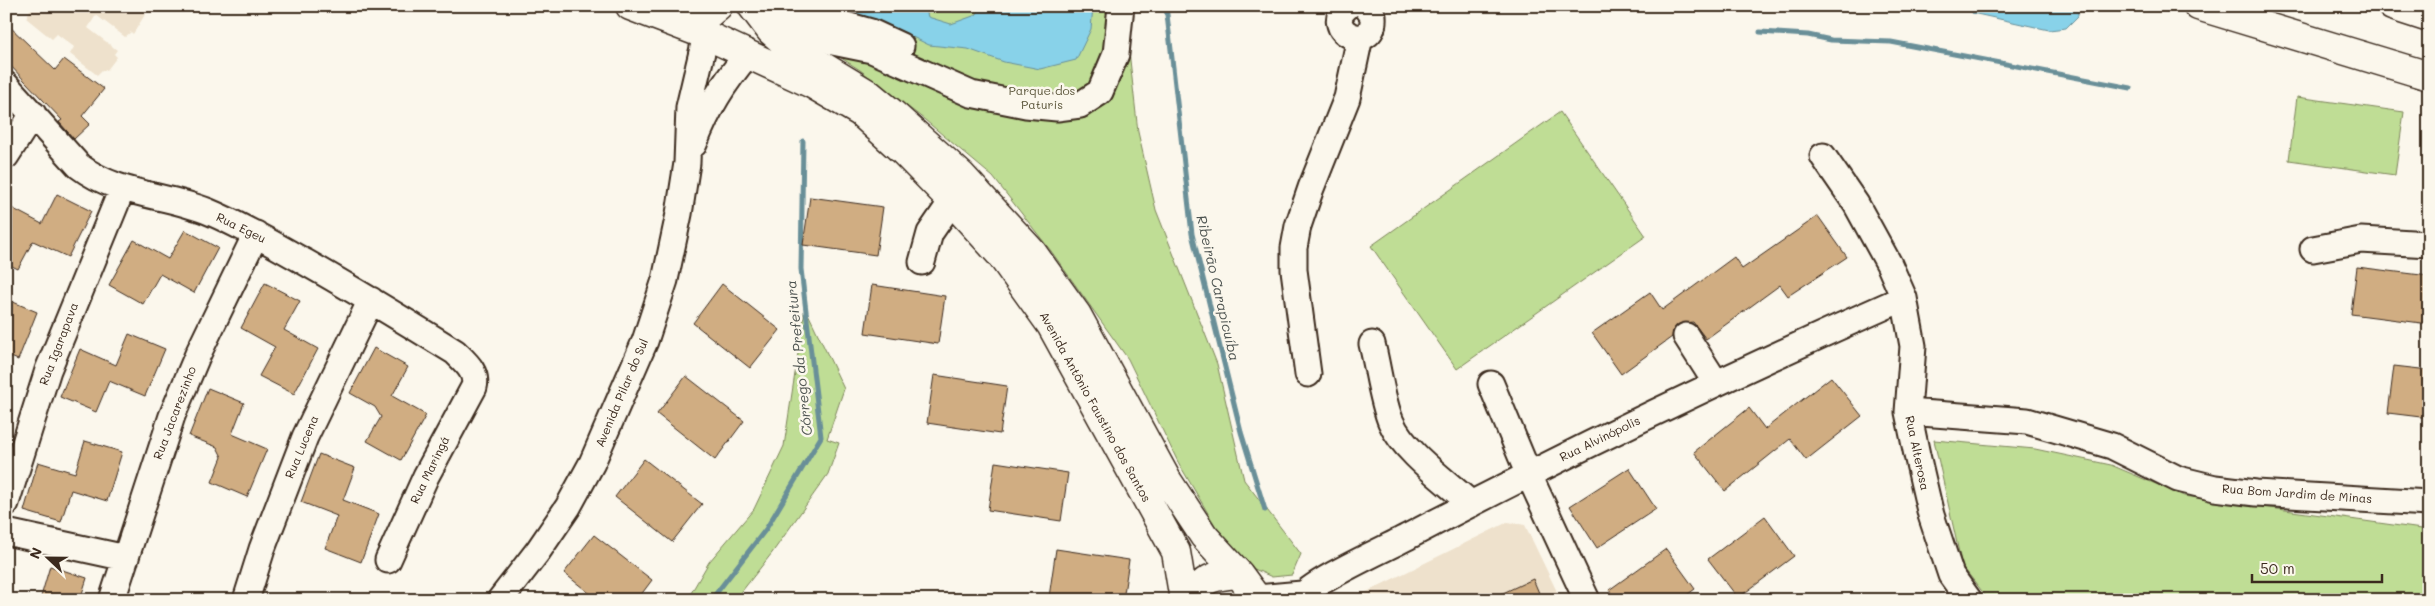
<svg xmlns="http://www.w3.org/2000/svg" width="2435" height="606" font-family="Mali,sans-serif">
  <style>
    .built { fill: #eee1cc }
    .green { fill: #bfdd95; stroke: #7d845a }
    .water { fill: #88d2e9; stroke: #698f98 }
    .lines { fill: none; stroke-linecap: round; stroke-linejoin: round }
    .stream { stroke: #698f98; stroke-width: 5 }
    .building { fill: #d0ad82; stroke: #3b2a1e }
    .minor-casing { stroke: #3b2a1e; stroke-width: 29 }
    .major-casing { stroke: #3b2a1e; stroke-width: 31 }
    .highway-casing { stroke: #3b2a1e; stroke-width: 31 }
    .minor { stroke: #fbf7ec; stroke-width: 25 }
    .major { stroke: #fbf7ec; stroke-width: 28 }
    .highway { stroke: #fbf7ec; stroke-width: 28 }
    .labels { text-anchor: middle; stroke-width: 5; stroke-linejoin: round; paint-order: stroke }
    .park-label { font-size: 12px; fill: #5c573c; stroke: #fbf7ec }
    .street-label { font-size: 12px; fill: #3b2a1e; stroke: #fbf7ec }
    .water-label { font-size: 14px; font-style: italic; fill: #4e5451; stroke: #fbf7ec }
  </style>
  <rect width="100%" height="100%" fill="#fbf7ec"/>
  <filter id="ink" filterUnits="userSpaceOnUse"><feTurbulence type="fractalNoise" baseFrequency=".02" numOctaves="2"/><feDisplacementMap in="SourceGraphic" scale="10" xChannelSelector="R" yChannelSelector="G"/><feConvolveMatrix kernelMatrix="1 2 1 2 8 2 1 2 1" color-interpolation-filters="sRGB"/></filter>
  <g filter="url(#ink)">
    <!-- built -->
    <path class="built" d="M32,6h105l9,7 -13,21 -2,-2 -6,5 -29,-22 -8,13 29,22 -3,4 3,3 -10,13h-5l-5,5 -27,-21 4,-7 -17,-13 -5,5 -26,-21z
      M1508,522l17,3 36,75h-211z"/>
    <!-- green -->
    <path class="green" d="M773,6h351l14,126 18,78 61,154 27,116 57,74 -9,21 -20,2 -22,-10 -34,-40 -38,-65 -50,-103 -77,-108 -58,-74 -68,-57 -65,-50 -61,-39z
      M2297,97l107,15 -9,63 -106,-15z
      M1560,112l86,124 -189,133 -86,-123z
      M805,307l39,82 -17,50 12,4 -11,31 -56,79 -37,47h-48l22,-38 45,-53 30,-63z
      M1934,440l101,9 76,16 73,31 245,34v70h-440l-27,-34z"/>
    <!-- water -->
    <path class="water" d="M819,6h106l3,11 23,7 25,-9 6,-9h111l-2,23 -15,31 -36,9 -36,-7 -36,-13 -39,-4 -43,-21 -43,-8z
      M1971,6h107v10l-12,12 -17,2 -77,-17z"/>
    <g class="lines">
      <!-- stream -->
      <path class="stream" d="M1166,6l26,228 49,198 24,78
        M1760,32l48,3 23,5 60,2 240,46
        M711,600l55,-71 55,-92 -20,-168 2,-128"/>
    </g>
    <!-- building -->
    <path class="building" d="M6,23l49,47 9,-11 40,30 -22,27 8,8 -16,15 -15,-17 3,-2 -56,-59z
      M57,194l34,17 -23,46 -35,-16 -15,28 -12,-6v-24l6,-11 -6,-3v-20l36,19z
      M810,197l73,10 -7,48 -73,-10z
      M1818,216l29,41 -59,39 -8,-11 -74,54 -13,-17 -14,2 -6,6 -1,7 -51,37 -29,-41 58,-41 12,18 72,-53 8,12z
      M185,230l33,18 -24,45 -34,-19 -17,30 -34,-19 25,-45 34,19z
      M2357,267l72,9v48l-78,-10z
      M265,283l35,18 -16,29 34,19 -24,45 -35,-18 16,-29 -34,-19z
      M722,284l58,46 -30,38 -57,-45z
      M872,285l73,11 -7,48 -73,-11z
      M6,299l31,13 -19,48 -12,-5z
      M129,334l36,15 -20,47 -36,-15 -13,31 -36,-15 20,-48 36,16z
      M374,348l34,19 -16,29 34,19 -25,45 -34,-19 14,-24 -6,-10 -25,-14z
      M2394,366l35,4v48l-41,-5z
      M934,375l73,11 -7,48 -73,-11z
      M686,376l58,45 -29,39 -58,-46z
      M1831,377l31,39 -56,44 -16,-21 -65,52 -31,-39 55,-44 16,21z
      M208,388l36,15 -12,31 35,15 -20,48 -35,-15 10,-25 -5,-10 -28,-11z
      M85,441l37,11 -15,49 -36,-11 -10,32 -37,-11 14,-49 37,11z
      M319,454l36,14 -12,32 36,14 -18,48 -36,-14 12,-32 -36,-14z
      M644,459l58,45 -30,38 -57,-45z
      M995,462l73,11 -7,48 -73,-11z
      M1629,468l27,41 -59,39 -27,-42z
      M1765,516l29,40 -56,42 -30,-39z
      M594,535l58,45 -15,20h-39l-34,-27z
      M1056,549l73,11 -6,40h-54l-20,-3z
      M1666,549l29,40 -15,11h-64l-7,-10z
      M50,566l37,12 -7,22h-40z
      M1533,579l9,21h-54z"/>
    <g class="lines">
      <!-- minor casing -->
      <g class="minor-casing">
        <path id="minor" d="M774,6l12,13 47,23 39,8 99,44 55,11 31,3 23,-3 20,-13 16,-38 5,-48
          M799,6l22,12 50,14 30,14
          M1348,6c-30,24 28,51 25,10l-7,-10
          M6,85l73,81c38,29 85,28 128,45 34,14 66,33 98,51 51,29 100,59 150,90 10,10 23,20 19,35l-48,89 -38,84
          M694,144c14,-36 29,-60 54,-90
          M6,156l27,-42
          M1823,156l33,48 33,60 15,34 9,48 -5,66 9,43 14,60 20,60 18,25
          M2313,249l48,-9 68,4
          M922,262l8,-29 22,-32
          M1686,336l30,47
          M1372,344c6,23 10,57 19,78 12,29 56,60 80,82
          M1308,374l-14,-104v-22l4,-22 13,-38 36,-90 13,-61
          M1491,384l37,89 59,127
          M1908,412l119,9 85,25 66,33 37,9 41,5 173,10
          M6,503l42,-133 74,-181
          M6,532l120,26
          M1257,598l45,-4
          M112,600l60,-184 26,-62 58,-120
          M246,600l16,-51 43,-112 66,-137
          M500,600l38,-49 30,-44 24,-44 53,-122 20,-61 14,-66 8,-51 2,-56 17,-72
          M1298,600c14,-19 87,-51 111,-64 162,-85 327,-164 495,-238"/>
      </g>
      <!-- major casing -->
      <g class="major-casing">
        <path id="major" d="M630,6l76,29 106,49 48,28 44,40 48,49 48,53 51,71 125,227 8,48
          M752,6l19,25 15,13 84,51 23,19 69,62 70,76 45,63 90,165 37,56 35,38 19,26
          M2198,6l231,70
          M685,26l20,-9 13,-11
          M1188,600c17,-23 24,-24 51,-26"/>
      </g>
      <!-- highway casing -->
      <g class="highway-casing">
        <path id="highway" d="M2392,6l37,12"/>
      </g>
      <!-- minor -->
      <use href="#minor" class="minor"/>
      <!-- major -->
      <use href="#major" class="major"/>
      <!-- highway -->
      <use href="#highway" class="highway"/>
    </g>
  </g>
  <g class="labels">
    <!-- park labels -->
    <g class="park-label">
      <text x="1042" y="95">Parque dos<tspan x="1042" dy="14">Paturis</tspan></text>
    </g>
    <!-- street labels -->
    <g class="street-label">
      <text transform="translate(241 228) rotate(26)" y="4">Rua Egeu</text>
      <text transform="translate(59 344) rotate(-69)" y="4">Rua Igarapava</text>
      <text transform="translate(622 393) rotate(-67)" y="4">Avenida Pilar do Sul</text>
      <text transform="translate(1095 407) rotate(61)" y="4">Avenida Antônio Faustino dos Santos</text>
      <text transform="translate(175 413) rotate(-69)" y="4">Rua Jacarezinho</text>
      <text transform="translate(1600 439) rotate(-26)" y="4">Rua Alvinópolis</text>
      <text transform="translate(302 447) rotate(-67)" y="4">Rua Lucena</text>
      <text transform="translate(1917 453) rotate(78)" y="4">Rua Alterosa</text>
      <text transform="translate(430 470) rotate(-64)" y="4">Rua Maringá</text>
      <text transform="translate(2297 494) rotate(4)" y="4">Rua Bom Jardim de Minas</text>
    </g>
    <!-- water labels -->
    <g class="water-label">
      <text transform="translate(1218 288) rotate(77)" y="5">Ribeirão Carapicuíba</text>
      <text transform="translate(799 358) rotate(-96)" y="5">Córrego da Prefeitura</text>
    </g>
  </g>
  <!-- margin -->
  <rect width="2435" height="606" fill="none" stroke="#fbf7ec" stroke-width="25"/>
  <rect x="12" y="12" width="2410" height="581" fill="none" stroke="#3b2a1e" stroke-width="2" filter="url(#ink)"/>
  <!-- north arrow -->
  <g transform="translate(48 558) rotate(292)" stroke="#fbf7ec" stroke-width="4" paint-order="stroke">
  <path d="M0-4L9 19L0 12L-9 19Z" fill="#3b2a1e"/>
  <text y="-8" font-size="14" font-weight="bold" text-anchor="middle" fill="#3b2a1e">N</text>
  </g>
  <!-- scale -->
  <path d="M2252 574v8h130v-8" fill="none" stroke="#3b2a1e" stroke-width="2.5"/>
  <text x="2260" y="574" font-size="15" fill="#3b2a1e" stroke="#fbf7ec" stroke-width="4" paint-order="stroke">50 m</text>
</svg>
